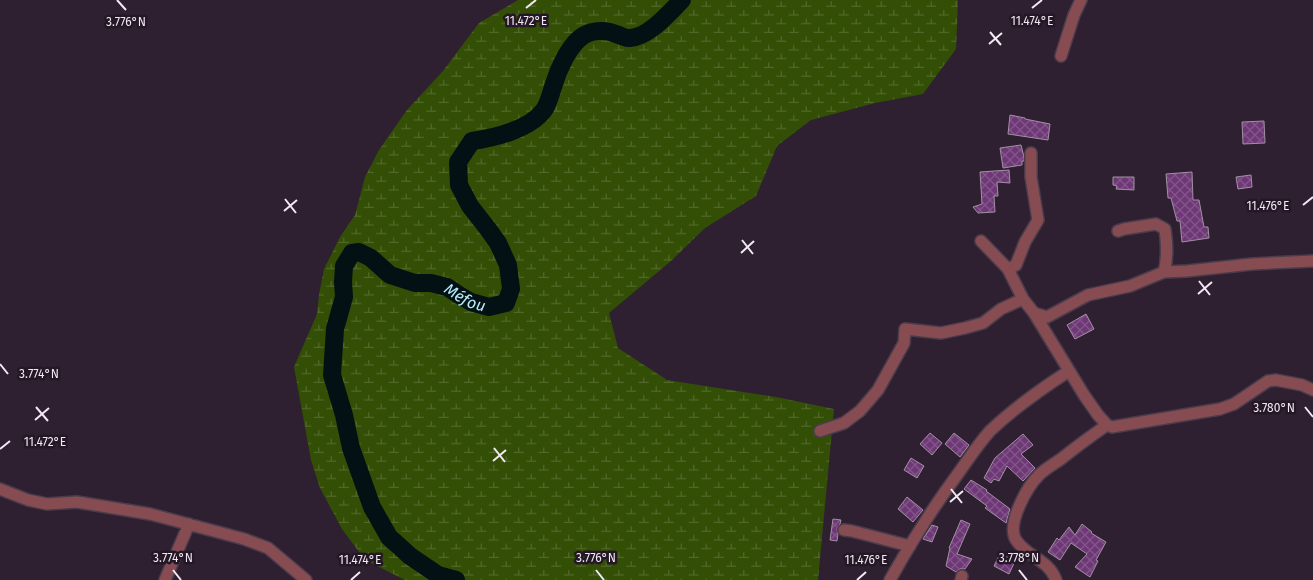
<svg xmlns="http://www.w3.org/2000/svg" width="1313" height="580" font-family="'Fira Sans',sans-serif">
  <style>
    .wetland { fill: url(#wetland-marsh) }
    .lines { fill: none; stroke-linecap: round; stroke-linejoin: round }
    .river { stroke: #031115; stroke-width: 18 }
    .building { fill: url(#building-cross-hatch); stroke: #a290a4 }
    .street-casing { stroke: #4a3c4b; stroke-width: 14 }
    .street { stroke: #864c52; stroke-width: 11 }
    .ticks { fill: none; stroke: #f3e9f4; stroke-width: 2 }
    .labels { text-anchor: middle; stroke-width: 5; stroke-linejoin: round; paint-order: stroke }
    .water-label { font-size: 16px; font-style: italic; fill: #b7ecfb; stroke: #241726 }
    .ticks-label { font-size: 12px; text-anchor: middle; fill: #f3e9f4; stroke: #241726; stroke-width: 5; stroke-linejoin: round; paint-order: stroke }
  </style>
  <defs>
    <pattern id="wetland-marsh" width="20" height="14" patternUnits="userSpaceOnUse" patternTransform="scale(1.25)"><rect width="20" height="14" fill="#334f05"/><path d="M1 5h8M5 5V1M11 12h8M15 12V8" fill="none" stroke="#51682a"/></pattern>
    <pattern id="building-cross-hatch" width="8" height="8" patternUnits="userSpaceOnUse" patternTransform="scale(1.25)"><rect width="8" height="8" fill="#6e3876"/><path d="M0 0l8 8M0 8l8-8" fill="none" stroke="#83558a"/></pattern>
  </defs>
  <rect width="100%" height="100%" fill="#2e2030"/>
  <!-- wetland -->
  <path class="wetland" d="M518,0h440l-2,49 -33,45 -48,9 -64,17 -34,26 -21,50 -51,32 -34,33 -62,52 9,35 49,32 109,17 58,12 -16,171h-413l-40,-20 -23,-31 -22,-41 -9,-28 -17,-93 23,-53 2,-19 5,-26 16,-32 15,-22 10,-38 14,-27 28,-40 36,-39 36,-48z"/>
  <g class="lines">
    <!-- river -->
    <path class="river" id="s1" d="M456,580l-18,-5 -28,-19 -21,-19 -17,-30 -21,-59 -7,-33 -12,-40 3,-46 9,-32 -1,-15 1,-16 8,-13 7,-1 12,6 19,17 25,8h16l16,4 12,8 12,7 18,5 17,-4 5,-14 -3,-24 -10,-22 -10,-14 -18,-23 -11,-21 -1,-23 14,-21c23,-3 58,-12 72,-31 5,-7 7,-18 10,-26 4,-14 14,-36 26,-46 10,-8 25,-9 36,-4 4,1 10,5 14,4 19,-1 39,-25 52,-38"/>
  </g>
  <!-- building -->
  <path class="building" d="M1010,115l15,3v1l25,5 -2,16 -40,-6z
    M1264,121l1,22 -22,1 -1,-22z
    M1021,145l3,12v4h-2v4l-19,3 -3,-20z
    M1009,170l1,13 -13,-1 1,14h-4l1,16 -17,1 -5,-6 9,-3 -2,-32z
    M1192,172l1,28h6l5,27h4l1,11 -27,4 -2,-21h-3l-6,-23h-3l-2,-24z
    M1251,175l1,12 -14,2 -2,-12z
    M1113,177h21v13l-18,-1 1,-3 -4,-1z
    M1086,314l8,15 -19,10 -8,-14z
    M930,433l12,10 -10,12 -12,-11z
    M954,433l15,12 -9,12 -15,-13z
    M1023,434l10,11 -12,9 14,14 -12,13 -16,-15 -8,15 -5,-2 -3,4 -7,-5 11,-20z
    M911,458l13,8 -7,12 -13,-8z
    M971,480l16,10 -1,1 24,18 -4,14 -21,-15 2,-2 -23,-17z
    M907,497l16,13 -10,12 -15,-13z
    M833,519l8,1 -1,4 -3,5 1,5 -1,7 -7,-1z
    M961,520l9,4 -13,30 15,5 -7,10h-5l-4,3 -10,-6 4,-18h-1z
    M1082,524l10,8 -1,1 15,9 -10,18 2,1 -8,16 -15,-10 12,-13 -16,-11 -11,17 -12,-8 9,-14 2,2 10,-13 6,8z
    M932,525l6,2 -6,15 -9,-3z
    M1001,552l15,7 -7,15 -15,-8z"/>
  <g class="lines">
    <!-- street casing -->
    <g class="street-casing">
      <path id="street" d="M1061,56l13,-41 7,-15
        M1118,231l6,-2 32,-5 9,5c2,15 3,28 -1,43
        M981,241l27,28 15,30 11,14 50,82 14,20 9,10 5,2 108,-18 14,-5 34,-23 8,-1 26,5 11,5
        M1008,269l8,-4 9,-23 13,-22 -7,-43v-24
        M1034,313l13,4 41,-22 42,-9 34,-14 23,-1 65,-7 61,-3
        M820,431l24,-8 16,-12 18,-21 26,-47 1,-14 36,4 24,-5 18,-5 18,-14 22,-10
        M0,489l28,11 19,4 30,-2 73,12 94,25 24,9 38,32
        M844,530l8,1 58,15
        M165,580l24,-56
        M890,580c21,-38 44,-74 70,-109 10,-14 19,-28 30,-40 24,-23 51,-42 79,-60
        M961,580l1,-4
        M1056,580c-8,-21 -29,-23 -40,-40 -10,-16 11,-53 23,-65 6,-6 15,-11 22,-16 15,-12 30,-23 46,-34"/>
    </g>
    <!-- street -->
    <use href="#street" class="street"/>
  </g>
  <!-- ticks -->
  <path class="ticks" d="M117,0l9,10M526,8l10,-8M1032,8l10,-8M990,32l11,13M989,44l13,-11M285,199l11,14M1303,205l10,-8M284,211l13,-11M742,240l11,14M741,253l13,-12M1199,281l11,14M1198,294l14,-12M0,364l8,10M36,407l12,14M1305,407l8,10M35,420l14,-12M494,448l11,14M0,449l10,-8M493,461l13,-11M951,489l11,14M950,502l13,-11M173,570l8,10M596,570l8,10M1019,570l8,10M351,580l9,-8M857,580l9,-8"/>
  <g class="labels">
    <!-- water labels -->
    <g class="water-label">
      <text dy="6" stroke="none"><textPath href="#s1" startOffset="505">Méfou</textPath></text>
    </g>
  </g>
  <g class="ticks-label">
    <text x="526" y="25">11.472°E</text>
    <text x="1032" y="25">11.474°E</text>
    <text x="126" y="26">3.776°N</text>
    <text x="1268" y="210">11.476°E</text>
    <text x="39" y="378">3.774°N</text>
    <text x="1274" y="412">3.780°N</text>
    <text x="45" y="446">11.472°E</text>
    <text x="173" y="562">3.774°N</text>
    <text x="596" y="562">3.776°N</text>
    <text x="1019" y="562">3.778°N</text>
    <text x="360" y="564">11.474°E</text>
    <text x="866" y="564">11.476°E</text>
  </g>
</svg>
